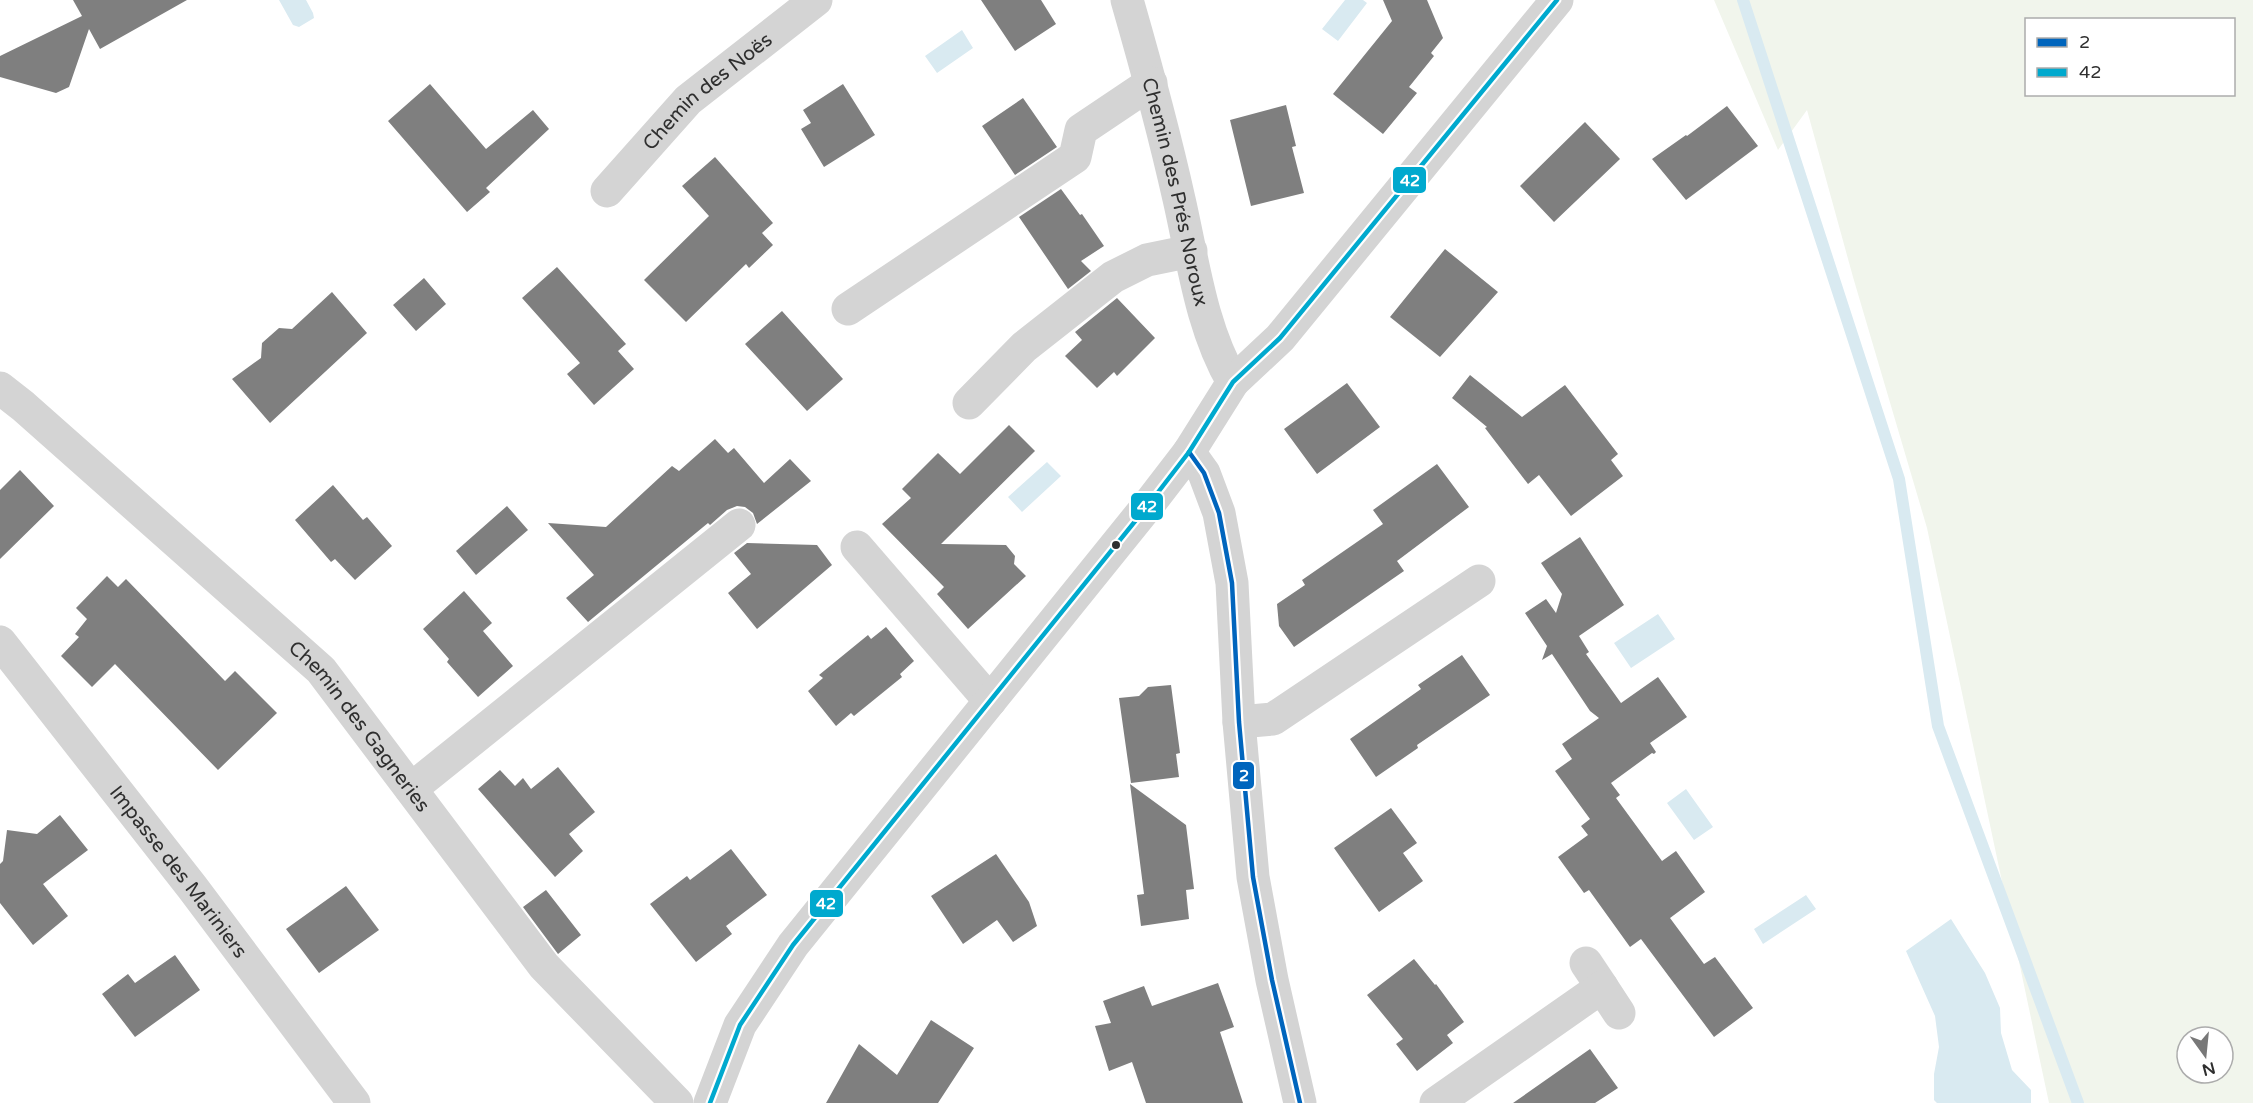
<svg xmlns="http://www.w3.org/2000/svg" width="2253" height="1103" font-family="'Varela Round',sans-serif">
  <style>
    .green { fill: #f1f5ec; fill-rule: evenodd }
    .water { fill: #d9eaf1 }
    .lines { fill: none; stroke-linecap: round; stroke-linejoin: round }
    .stream { stroke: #d9eaf1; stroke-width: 12 }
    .building { fill: #7f7f7f }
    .minor { stroke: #d4d4d4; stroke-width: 33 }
    .bus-1-casing { stroke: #fff; stroke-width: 9 }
    .bus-2-casing { stroke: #fff; stroke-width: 9 }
    .bus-1 { stroke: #0065bd; stroke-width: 4.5 }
    .bus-2 { stroke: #00a9ce; stroke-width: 4.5 }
    .bus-dot { fill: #2f2f2f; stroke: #fff; stroke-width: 2 }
    .labels { text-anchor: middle; stroke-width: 6; stroke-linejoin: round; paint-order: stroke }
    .street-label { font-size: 20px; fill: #2f2f2f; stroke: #fff }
    .line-badge { stroke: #fff; stroke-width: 2 }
    .badge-label { font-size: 16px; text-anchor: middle; font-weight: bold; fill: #fff }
  </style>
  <rect width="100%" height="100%" fill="#fff"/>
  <!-- green -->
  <path class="green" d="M1714,0h539v1103h-204l-122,-575 -74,-251 -46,-167 -29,40zM2026,20h208v74h-208zM2187,1037h36v36h-36z"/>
  <!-- water -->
  <path class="water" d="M279,0h27l7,13 1,5 -15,9 -6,-2z
    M1345,0h18l4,3 -29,38 -16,-12z
    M962,30l11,18 -36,25 -12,-17z
    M1047,462l14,14 -39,36 -14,-15z
    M1658,614l17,25 -44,29 -17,-25z
    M1686,789l27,38 -19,13 -27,-37z
    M1806,895l10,14 -53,35 -9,-15z
    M1951,919l34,54 15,35 1,25 11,37 19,20v13h-94l-3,-3v-26l5,-27 -4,-31 -29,-65z"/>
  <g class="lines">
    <!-- stream -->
    <path class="stream" d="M1743,0l156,479 39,247 140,377"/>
  </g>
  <!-- building -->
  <path class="building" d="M73,0h114l-87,49 -11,-20 -20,58 -13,6 -56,-16v-21l82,-40z
    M981,0h60l15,24 -41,27z
    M1383,0h44l16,38 -12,15 3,3 -25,31 8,6 -34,41 -50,-40 59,-73z
    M430,84l56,65 47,-39 16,19 -63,59 4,4 -23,20 -79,-91z
    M843,84l32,51 -51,32 -23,-38 10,-6 -8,-13z
    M1023,98l34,49 -42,28 -33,-49z
    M1286,105l10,41 -4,1 12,46 -53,13 -21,-86z
    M1727,106l31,40 -72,54 -34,-41 34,-24 1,1z
    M1585,122l35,37 -66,63 -34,-36z
    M715,157l58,66 -11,10 11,12 -24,23 -3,-4 -60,58 -42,-42 65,-64 -27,-30z
    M1061,189l19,26 2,-1 22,32 -23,15 10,10 -23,18 -49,-72z
    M1445,249l53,43 -58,65 -50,-40z
    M557,267l69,77 -8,7 16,18 -40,36 -27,-31 13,-11 -58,-65z
    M424,278l22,26 -30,27 -23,-26z
    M332,292l35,41 -97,90 -38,-44 29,-21 1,-15 17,-15 13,1z
    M1117,298l38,40 -38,38 -3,-4 -17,16 -32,-32 17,-16 -7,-8z
    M782,311l61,68 -36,32 -62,-67z
    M1470,375l52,42 43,-32 53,69 -7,6 12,16 -52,40 -32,-41 -11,9 -43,-56 2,-1 -35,-29z
    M1347,383l33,44 -63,47 -33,-45z
    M1009,425l26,26 -94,93 65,1 9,11 -1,8 12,12 -58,53 -31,-35 7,-7 -62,-63 29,-26 -9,-9 36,-36 22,21z
    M715,439l13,14 6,-5 30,35 26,-24 21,22 -54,43 -4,-11 -8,-6 -8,-1 -10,4 -17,15 -2,-2 -120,99 -22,-24 28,-23 -46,-52 58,4 66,-61 7,5z
    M1437,464l32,43 -72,54 7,10 -110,76 -15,-21 -2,-22 28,-19 -3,-5 81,-56 -10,-14z
    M20,470l34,36 -54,53v-69z
    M333,485l30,35 4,-3 25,29 -37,34 -20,-21 -4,3 -36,-42z
    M507,506l21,24 -52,45 -20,-24z
    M1580,537l44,68 -45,31 10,16 -3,2 35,49 37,-26 29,40 -37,26 6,9 -2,2 -2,-1 -41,30 9,12 -4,3 46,63 14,-10 29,41 -35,26 34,46 11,-7 38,51 -39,29 -73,-98 -11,8 -41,-57 -5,3 -26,-36 30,-22 -7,-9 9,-7 -35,-48 17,-12 -10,-15 37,-26 -9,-7 -38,-57 -10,6 5,-14 -22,-33 21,-14 10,14 6,-19 -21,-31z
    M747,543l70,2 15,20 -75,64 -29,-36 23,-19 -17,-21z
    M107,576l11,11 8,-8 99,102 10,-10 42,42 -59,57 -103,-106 -23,23 -31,-31 18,-19 -4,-3 12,-15 -11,-11z
    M464,591l28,32 -9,8 30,35 -35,31 -31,-35 2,-3 -26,-30z
    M886,627l28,34 -14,13 2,3 -48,39 -3,-3 -15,13 -28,-35 15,-13 -4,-3 49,-40 3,4z
    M1462,655l28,40 -73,50 1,3 -42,29 -26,-38 71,-50 -3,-4z
    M1171,685l9,68 -4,1 3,23 -48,6 -12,-85 20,-2 9,-9z
    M558,767l37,45 -26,22 14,17 -28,26 -77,-88 22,-19 15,16 8,-8 8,11z
    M1130,784l56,41 8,64 -8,1 3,29 -48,7 -4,-31 7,-1z
    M1391,808l26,35 -14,10 20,28 -44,31 -45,-64z
    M60,815l28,35 -45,34 25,32 -35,29 -33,-42v-39l3,-3 4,-31 30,4z
    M731,849l36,46 -41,31 6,8 -36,28 -46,-58 37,-28 3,4z
    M996,854l33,48 8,24 -24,16 -16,-22 -34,24 -32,-48z
    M346,886l33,44 -60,43 -33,-44z
    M546,890l35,45 -23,19 -35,-47z
    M175,955l25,35 -65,47 -33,-43 26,-20 7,9z
    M1414,959l21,26 1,-1 28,38 -17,13 6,8 -36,28 -21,-27 7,-5 -36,-44z
    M1218,983l16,44 -14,5 23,71h-97l-14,-41 -23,9 -14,-45 16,-3 -8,-22 41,-15 8,20z
    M931,1020l43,28 -36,55h-112l33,-59 38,31z
    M1590,1049l28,39 -23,15h-82z"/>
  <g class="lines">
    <!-- minor -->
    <g class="minor">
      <path id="s1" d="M1127,0c19,66 37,132 52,199 14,61 22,129 54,183"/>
      <path id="s2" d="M607,191l81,-91 128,-100"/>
      <path d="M848,309l227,-152 6,-27 70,-47"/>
      <path id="s3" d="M0,388l23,18 298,264 223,296 133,137"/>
      <path d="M969,403l55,-56 89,-70 34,-17 44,-9"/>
      <path d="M1189,452l15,21 15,40 13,70 7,139 14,155 19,103 28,123"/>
      <path d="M857,547l133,154"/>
      <path id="s4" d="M0,642l192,245 162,216"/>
      <path d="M1239,722l34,-3 206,-138"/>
      <path d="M411,789l328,-264"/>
      <path d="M1586,963l16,24"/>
      <path d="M710,1103l30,-78 53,-80 356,-441 40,-52 44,-70 47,-44 277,-338"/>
      <path d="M1436,1103l166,-116 17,26"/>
    </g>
    <!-- bus-1 casing -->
    <g class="bus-1-casing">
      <path id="bus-1" d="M1189,452l15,21 15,40 13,70 7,139 14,155 19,103 28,123"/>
    </g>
    <!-- bus-2 casing -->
    <g class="bus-2-casing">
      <path id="bus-2" d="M710,1103l30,-78 53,-80 356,-441 40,-52 44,-70 47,-44 277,-338"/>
    </g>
    <!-- bus-1 -->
    <use href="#bus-1" class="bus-1"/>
    <!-- bus-2 -->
    <use href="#bus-2" class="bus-2"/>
  </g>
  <!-- markers -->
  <circle class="bus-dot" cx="1116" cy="545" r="5"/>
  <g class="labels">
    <!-- street labels -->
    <g class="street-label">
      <text dy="7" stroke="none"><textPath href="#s2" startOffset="142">Chemin des Noës</textPath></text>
      <text dy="7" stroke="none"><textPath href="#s1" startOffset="198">Chemin des Prés Noroux</textPath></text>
      <text dy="7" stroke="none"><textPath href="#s3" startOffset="495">Chemin des Gagneries</textPath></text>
      <text dy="7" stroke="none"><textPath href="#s4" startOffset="291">Impasse des Mariniers</textPath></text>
    </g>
  </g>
  <g class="line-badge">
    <rect x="1392" y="166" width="35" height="28" rx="6" fill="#00a9ce"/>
    <rect x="1130" y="492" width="34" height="29" rx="6" fill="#00a9ce"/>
    <rect x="1232" y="761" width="23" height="29" rx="6" fill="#0065bd"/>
    <rect x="809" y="889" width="35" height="29" rx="6" fill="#00a9ce"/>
  </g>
  <g class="badge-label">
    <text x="1410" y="186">42</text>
    <text x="1147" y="512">42</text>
    <text x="1244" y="781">2</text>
    <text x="826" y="909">42</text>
  </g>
  <!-- legend -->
  <rect x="2025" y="18" width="210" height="78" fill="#ffffff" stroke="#acacac" stroke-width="1.5"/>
  <rect x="2037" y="38" width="30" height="9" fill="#0065bd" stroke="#acacac" stroke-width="1.5"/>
  <text x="2079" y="48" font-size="18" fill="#2f2f2f">2</text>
  <rect x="2037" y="68" width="30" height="9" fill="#00a9ce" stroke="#acacac" stroke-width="1.5"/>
  <text x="2079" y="78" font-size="18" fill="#2f2f2f">42</text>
  <!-- north arrow -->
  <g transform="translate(2205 1055) rotate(165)"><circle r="28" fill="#ffffff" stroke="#acacac" stroke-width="1.5"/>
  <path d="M0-4.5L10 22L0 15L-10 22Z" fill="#787878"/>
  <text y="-9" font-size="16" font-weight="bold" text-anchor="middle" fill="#2f2f2f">N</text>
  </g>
</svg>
